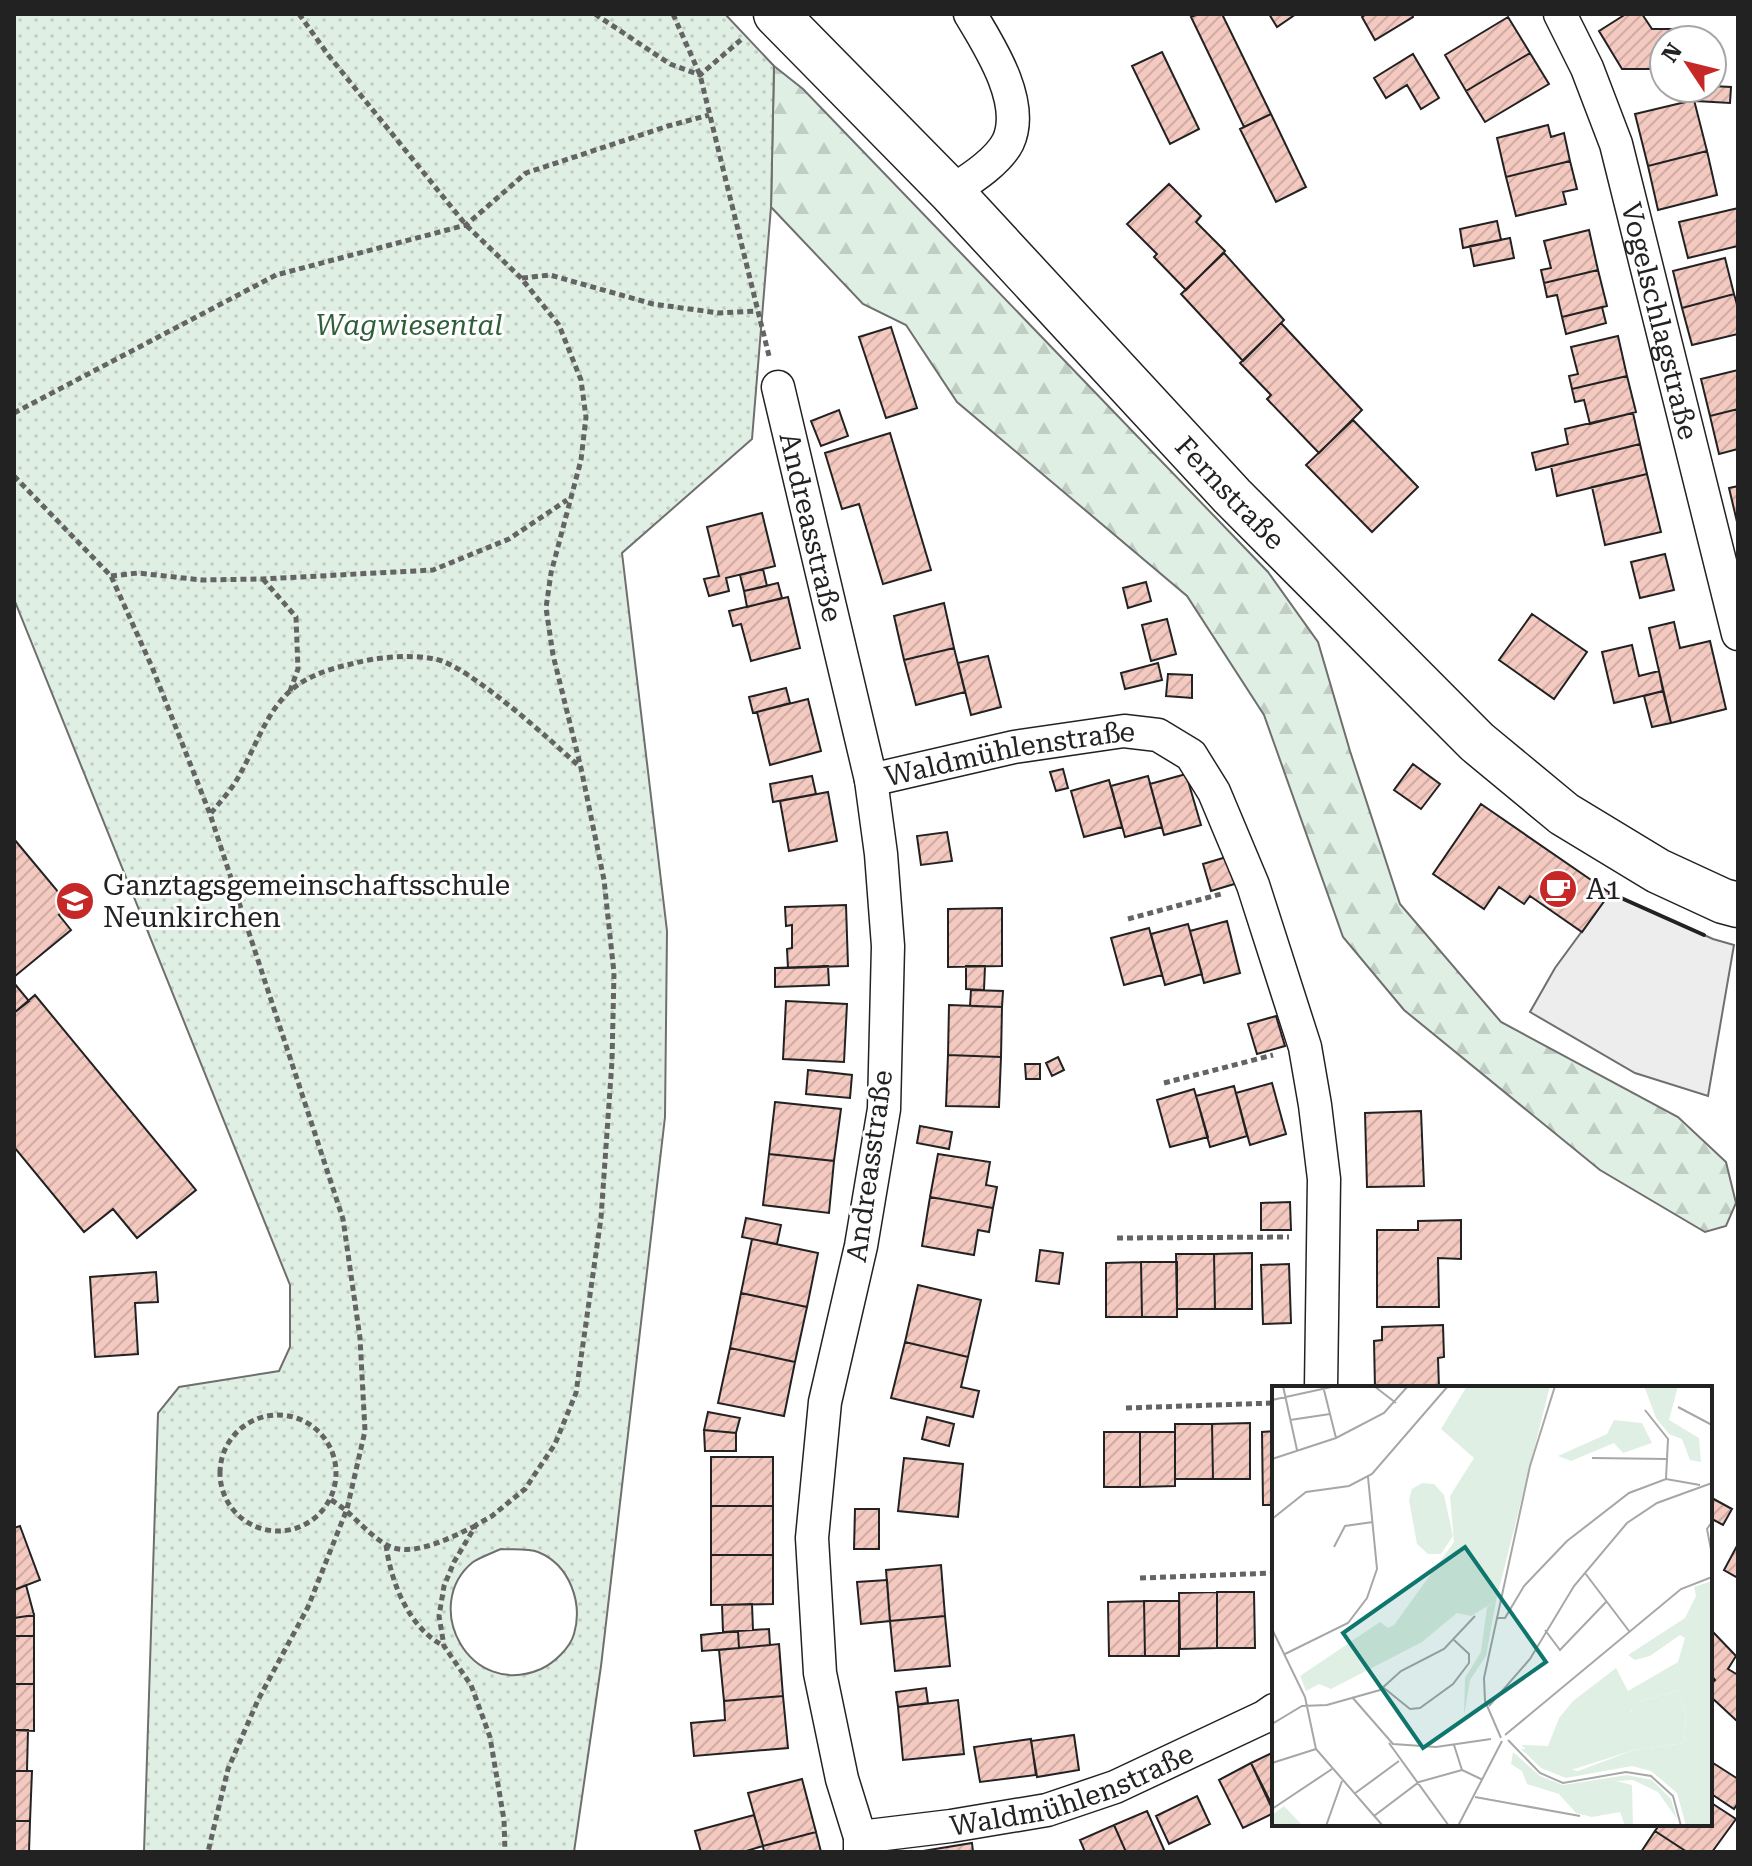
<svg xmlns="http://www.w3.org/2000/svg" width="1752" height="1866" font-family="'Roboto Serif',serif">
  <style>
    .forest { fill: url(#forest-firs); stroke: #6f6f6f; stroke-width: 2 }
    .park { fill: url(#park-dots); stroke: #6f6f6f; stroke-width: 2; fill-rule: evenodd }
    .parking { fill: #ededed; stroke: #6f6f6f; stroke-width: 2 }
    .building { fill: url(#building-hatch); stroke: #222; stroke-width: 2 }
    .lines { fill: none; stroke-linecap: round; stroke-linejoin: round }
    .street-casing { stroke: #222; stroke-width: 35 }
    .secondary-casing { stroke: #222; stroke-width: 47 }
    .path { stroke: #646464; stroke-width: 5; stroke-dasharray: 6 4; stroke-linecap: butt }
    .street { stroke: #fff; stroke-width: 32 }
    .secondary { stroke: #fff; stroke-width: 44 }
    .wall { stroke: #222; stroke-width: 4 }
    .labels { text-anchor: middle; stroke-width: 6; stroke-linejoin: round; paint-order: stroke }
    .street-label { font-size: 28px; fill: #222; stroke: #fff }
    .park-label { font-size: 28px; font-style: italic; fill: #2f5e38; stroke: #fff }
    .poi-label { font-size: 28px; fill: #222; stroke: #fff; text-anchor: start }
    .inset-road { fill: none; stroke: #a7a7a7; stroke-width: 2 }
    .view { fill: #0f766e; fill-opacity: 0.15; stroke: #0f766e; stroke-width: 4 }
    .inset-edge { fill: none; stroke: #222; stroke-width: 4 }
  </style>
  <defs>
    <pattern id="forest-firs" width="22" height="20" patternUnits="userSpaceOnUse" patternTransform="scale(2)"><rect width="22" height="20" fill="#e0efe3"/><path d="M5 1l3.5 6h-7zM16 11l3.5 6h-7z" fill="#c0cdc2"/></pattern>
    <pattern id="park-dots" width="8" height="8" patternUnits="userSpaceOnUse" patternTransform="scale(2)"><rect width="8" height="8" fill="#e0efe3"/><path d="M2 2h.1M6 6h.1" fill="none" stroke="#c0cdc2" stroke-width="1.8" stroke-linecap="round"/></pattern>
    <pattern id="building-hatch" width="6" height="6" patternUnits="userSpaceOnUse" patternTransform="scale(2)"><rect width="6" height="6" fill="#f3c9c0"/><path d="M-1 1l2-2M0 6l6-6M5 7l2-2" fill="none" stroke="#d0aca5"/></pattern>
  </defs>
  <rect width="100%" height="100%" fill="#fff"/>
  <!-- forest -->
  <path class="forest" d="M774,66l29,23 465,483 50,70 32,109 50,153 101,118 177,95 48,45 10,41 -10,23 -21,6 -105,-62 -196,-160 -61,-73 -79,-222 -77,-119 -230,-194 -51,-77 -43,-21 -92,-97z"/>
  <!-- park -->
  <path class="park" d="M14,14h711l49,52 -3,141 -19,232 -130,114 45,378 -2,186 -64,549 -27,186h-430l14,-439 21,-26 100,-16 11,-24v-62l-276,-686zM501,1549c11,1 27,-1 37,3 32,13 45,51 36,82 -4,14 -20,29 -33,35 -72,31 -121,-64 -68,-107 8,-5 19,-9 28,-13z"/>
  <!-- parking -->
  <path class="parking" d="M1610,893l103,46 21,6 -26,151 -73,-23 -105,-61 25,-44z"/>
  <!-- building -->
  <path class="building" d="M1198,14h24l49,100 -27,13 -53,-110z
    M1269,14h27l-19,13z
    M1366,14h46l1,3 -38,23 -13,-23z
    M1626,14h16l10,15h47v11h-35v29h-42l-23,-38z
    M1508,17l22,36 -64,38 -21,-36z
    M1162,52l37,77 -29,15 -38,-78z
    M1530,53l19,31 -64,38 -19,-31z
    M1413,54l26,44 -18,11 -14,-24 -21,13 -12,-20z
    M1712,86l19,1 -1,16 -34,-2v-13z
    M1694,100l13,51 -59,15 -13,-52z
    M1271,114l35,73 -30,15 -36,-73z
    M1548,125l3,12 13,-4 6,28 -64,16 -9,-39z
    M1707,151l10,44 -59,15 -10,-44z
    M1570,161l7,28 -14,3 3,12 -50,12 -10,-39z
    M1169,184l32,32 -5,6 29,29 -39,39 -32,-33 3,-3 -30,-30z
    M1738,208v38l-50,12 -9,-36z
    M1497,221l4,19 -38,8 -3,-19z
    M1589,230l9,40 -54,13 -3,-13 10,-2 -7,-27z
    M1510,238l4,20 -40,8 -4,-20z
    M1224,253l60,67 -41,41 -62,-67z
    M1725,258l9,36 -52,14 -9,-37z
    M1598,270l9,36 -45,11 -5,-22 -10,2 -3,-14z
    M1734,294l4,14v26l-46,11 -10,-37z
    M1602,307l4,16 -40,11 -4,-17z
    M1281,323l81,87 -43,43 -52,-54 4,-4 -31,-32z
    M891,327l26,81 -31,10 -27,-81z
    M1618,336l9,40 -55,13 -3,-13 9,-2 -7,-27z
    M1738,370v39l-28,7 -9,-37z
    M1627,376l9,36 -46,12 -6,-24 -9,2 -3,-13z
    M1738,409v40l-19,5 -9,-38z
    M839,410l9,26 -27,10 -10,-25z
    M1633,413l7,31 -104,26 -4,-17 36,-9 -3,-15z
    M1353,420l65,67 -46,45 -66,-67z
    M890,433l41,137 -48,14 -24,-80 -17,5 -17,-56z
    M1640,444l7,30 -90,22 -6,-30z
    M1647,474l14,58 -56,13 -13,-58z
    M1738,486v40l-9,-38z
    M762,513l13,53 -49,12 3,13 -20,5 -5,-17 15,-3 -12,-49z
    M1665,554l9,36 -34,8 -9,-36z
    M763,569l4,17 -23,5 -4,-16z
    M1146,582l5,19 -23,7 -5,-20z
    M778,583l4,15 -35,9 -3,-16z
    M788,597l12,51 -49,13 -10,-37 -8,2 -4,-15z
    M944,603l10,45 -50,12 -10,-44z
    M1532,614l55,38 -33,47 -55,-39z
    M1167,619l9,35 -25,7 -9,-36z
    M1674,622l6,26 30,-7 16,68 -55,14 -22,-95z
    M1632,645l7,31 20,-5 4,20 -49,12 -12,-51z
    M954,648l11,44 -49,13 -12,-45z
    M988,656l13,51 -30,8 -13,-52z
    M1158,663l4,17 -37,9 -4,-16z
    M1168,674l24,1v23l-26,-2z
    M786,688l4,15 -37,10 -4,-16z
    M1663,691l8,32 -19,4 -8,-31z
    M808,699l13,52 -51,14 -13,-53z
    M1413,764l27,20 -19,25 -27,-19z
    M1063,769l5,19 -12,3 -6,-19z
    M1186,774l15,51 -37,10 -14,-51z
    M812,776l4,18 -43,8 -3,-18z
    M1148,776l14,51 -37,10 -14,-51z
    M1109,780l13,47 -38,10 -13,-46z
    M828,792l9,49 -48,10 -9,-50z
    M1481,804l129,89 -28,39 -52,-36 -6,8 -25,-17 -15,22 -51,-35z
    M947,832l5,29 -31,4 -4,-29z
    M14,839l56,67 -11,9 12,15 -57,47z
    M1233,855l8,27 -30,9 -8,-27z
    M846,905l2,61 -60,2 -1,-19 5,-1v-23l-6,1 -1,-19z
    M1002,908v58l-54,1v-58z
    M1227,921l13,52 -36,10 -14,-52z
    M1188,924l14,50 -37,11 -14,-51z
    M1149,928l13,47 -38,10 -13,-47z
    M828,966l1,19 -54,2v-19z
    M966,966h19l-1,24 -18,-1z
    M14,983l15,18 -15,12z
    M971,990l32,1 -1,16 -32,-1z
    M35,995l161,195 -59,48 -24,-29 -29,23 -70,-85v-134z
    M786,1001l61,3 -3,58 -61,-3z
    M949,1005l53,2 -1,50 -53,-2z
    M1276,1016l9,30 -28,8 -9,-30z
    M948,1055l53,2 -2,50 -53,-1z
    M1058,1057l6,13 -12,6 -6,-13z
    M1025,1064h15v15h-14z
    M808,1070l44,5 -2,23 -44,-4z
    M1272,1083l14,51 -36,11 -14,-52z
    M1234,1086l13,50 -37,11 -14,-51z
    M1194,1089l14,48 -38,10 -13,-47z
    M775,1102l66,7 -7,52 -65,-7z
    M1421,1111l3,75 -57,1 -2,-74z
    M920,1126l32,6 -3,17 -32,-6z
    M769,1154l65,7 -5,52 -66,-8z
    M938,1154l52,8 -4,23 11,2 -4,21 -63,-11z
    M930,1197l63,11 -4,24 -11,-2 -4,25 -52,-9z
    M1290,1202l1,28h-30v-27z
    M746,1218l35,7 -4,19 -35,-7z
    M1461,1220v39l-23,-1 1,49h-62v-77h41v-9z
    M752,1239l66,14 -11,54 -66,-14z
    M1040,1250l23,3 -4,31 -23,-3z
    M1252,1253v56h-37l-1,-55z
    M1176,1254h38l1,55h-38z
    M1141,1262l1,55h-36v-54z
    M1141,1262h36v55h-35z
    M1289,1264l2,59 -28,1 -2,-59z
    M156,1272l2,30 -23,1 3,51 -43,3 -5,-80z
    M918,1285l63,15 -13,57 -63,-15z
    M741,1293l66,14 -12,55 -65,-14z
    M1443,1325l1,32 -6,1 1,30h-64l-1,-47 8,-1v-13z
    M905,1342l63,15 -7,30 18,4 -6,26 -82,-19z
    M730,1348l65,14 -11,54 -66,-13z
    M708,1412l32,6 -4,15 -32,-3z
    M927,1417l27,7 -5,22 -27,-7z
    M1250,1423v56h-37l-1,-55z
    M1175,1424h37l1,55h-38z
    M704,1430l32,3v18h-31z
    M1274,1431v74h-11l-1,-73z
    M1104,1432h36v55h-36z
    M1140,1432h35v54l-35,1z
    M711,1457h62v49h-62z
    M904,1458l59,6 -5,53 -60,-6z
    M1710,1497l22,12 -9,16 -13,-7z
    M711,1506h62v49h-62z
    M855,1509h24v40h-25z
    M20,1526l20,54 -26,10v-62z
    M1738,1544v34l-14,-8z
    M711,1555h62v49l-62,1z
    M941,1565l4,51 -55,5 -4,-51z
    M887,1580l3,41 -29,3 -4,-42z
    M26,1585l8,30 -20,3v-28z
    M1217,1592h37l1,56h-38z
    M1217,1592v56l-37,1 -1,-56z
    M1144,1601l1,55h-36l-1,-54z
    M1144,1601h35v55h-34z
    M752,1604l1,26 -30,2 -1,-27z
    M34,1615v21h-20v-18z
    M945,1616l5,50 -55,5 -5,-50z
    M769,1629l1,16 -31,3 -1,-17z
    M738,1631l1,17 -37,3 -1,-16z
    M1713,1632l23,24 -8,13 10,6v47l-28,-26v-11l5,-5 -5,-6v-40z
    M14,1636h20v48h-20z
    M779,1644l4,52 -59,5 -5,-51z
    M14,1684h20v47l-20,-1z
    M926,1688l2,15 -30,4 -2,-15z
    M783,1696l5,52 -94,8 -3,-33 34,-3 -1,-19z
    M958,1700l6,54 -61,6 -5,-53z
    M14,1730h14l-1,41h-13z
    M1074,1735l5,35 -42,7 -6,-36z
    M1031,1739l5,36 -56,7 -6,-35z
    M1274,1752v57l-23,-46z
    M1710,1761l28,18v24l-4,6 -24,-16z
    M1251,1763l23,50 -31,15 -24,-48z
    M14,1771h18l-2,50h-16z
    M802,1779l14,53 -53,14 -15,-53z
    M1197,1796l13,28 -41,20 -13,-28z
    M1710,1802l26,17 -24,33h-25l-32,-21 5,-7h50z
    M1147,1811l18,41h-39l-12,-27z
    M754,1815l9,31 -20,6h-42l-6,-21z
    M14,1821h16l-1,31h-15z
    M1114,1825l12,27h-41l-5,-12z
    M1655,1831l32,21h-46z
    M816,1832l5,20h-57l-1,-6z
    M972,1843l1,9h-56z"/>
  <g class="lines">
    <!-- street casing -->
    <g class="street-casing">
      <g id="street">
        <path id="s1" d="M1560,14l27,54 29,76 122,490"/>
        <path d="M951,192c18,-12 47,-30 57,-50 18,-39 -18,-95 -38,-128"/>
        <path id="s2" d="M778,387l93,393 10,74 7,92 -4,163 -23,137 -36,156 -13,136 8,135 22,106 18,58v15"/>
        <path id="s3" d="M871,780l143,-33 110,-16 34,4 33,20 23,37 39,93 52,162 10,58 9,74 -3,209"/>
        <path id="s4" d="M860,1837l91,-11 96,-16 68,-23 149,-70 10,-7"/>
      </g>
    </g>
    <!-- secondary casing -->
    <g class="secondary-casing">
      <g id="secondary">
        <path id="s5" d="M776,14l175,178 281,304 245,246 87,72 94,57 65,30 15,4"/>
      </g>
    </g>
    <!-- path -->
    <path class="path" d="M299,14l30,42 137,169 55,53 38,47 22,55 5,37 -5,43 -30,113 -5,35 7,47 28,113 23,112 10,93 -2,88 -11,157 -25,175 -21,51 -30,45 -33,27 -16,9 -22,37 -10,24 -5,30 5,30 27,39 19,52 14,83 1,32
      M595,14l75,50 30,11 43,-37
      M673,14l27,61 69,281
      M522,278l28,-3 103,29 66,9 37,-2
      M14,413l262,-138 190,-50 60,-52 142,-47 41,-11
      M14,476l97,100 41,91 58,147 133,405 17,119 5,93 -18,78 -39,98 -50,93 -30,69 -20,83
      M111,576l27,-3 64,7 61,-1 170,-9 76,-31 58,-39
      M263,579l33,38 2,52 -8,22
      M211,813c10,-12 22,-25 29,-39 16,-28 26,-61 50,-83 17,-15 39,-22 61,-27 26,-7 57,-10 84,-5 33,6 119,84 146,109
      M1128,919l93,-25
      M1164,1083l109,-28
      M1117,1238l172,-1
      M1126,1408l148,-5
      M220 1473a58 58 0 1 1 116 0a58 58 0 1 1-116 0Z
      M331,1500c21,12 34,32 54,44 25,16 67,-7 90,-18
      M386,1545c5,38 23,83 58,101
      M1140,1578l134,-5"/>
    <!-- street -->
    <use href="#street" class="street"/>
    <!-- secondary -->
    <use href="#secondary" class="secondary"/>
    <!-- wall -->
    <path class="wall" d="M1610,893l94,42"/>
  </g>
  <!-- icons -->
  <defs>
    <g id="cafe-disc" transform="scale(2)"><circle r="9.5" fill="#c62828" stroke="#fff"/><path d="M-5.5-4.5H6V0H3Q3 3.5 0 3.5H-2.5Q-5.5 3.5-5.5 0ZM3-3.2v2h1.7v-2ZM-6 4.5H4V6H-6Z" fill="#fff"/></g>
    <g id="school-disc" transform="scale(2)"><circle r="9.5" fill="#c62828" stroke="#fff"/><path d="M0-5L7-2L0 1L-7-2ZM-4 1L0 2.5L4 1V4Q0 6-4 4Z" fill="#fff"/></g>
  </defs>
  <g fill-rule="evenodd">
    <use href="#cafe-disc" x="1558" y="889"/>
    <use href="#school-disc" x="75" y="901"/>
  </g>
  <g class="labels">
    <!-- street labels -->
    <g class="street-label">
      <text dy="10" stroke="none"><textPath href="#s1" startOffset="324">Vogelschlagstraße</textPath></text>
      <text dy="10" stroke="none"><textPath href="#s5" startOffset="660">Fernstraße</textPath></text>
      <text dy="10" stroke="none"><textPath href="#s2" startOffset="144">Andreasstraße</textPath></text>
      <text dy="10" stroke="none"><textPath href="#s3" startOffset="142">Waldmühlenstraße</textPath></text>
      <text transform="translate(869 1166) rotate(-82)" y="10">Andreasstraße</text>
      <text dy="10" stroke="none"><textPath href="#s4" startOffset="218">Waldmühlenstraße</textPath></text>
    </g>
    <!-- park labels -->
    <g class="park-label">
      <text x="409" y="335">Wagwiesental</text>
    </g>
    <!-- poi labels -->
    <g class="poi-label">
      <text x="103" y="895">Ganztagsgemeinschaftsschule<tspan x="103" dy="32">Neunkirchen</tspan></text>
      <text x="1586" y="899">A1</text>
    </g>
  </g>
  <!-- overview -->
  <g transform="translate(1272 1386)">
    <rect width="440" height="440" fill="#fff"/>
    <path d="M150,97l12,1 10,11 9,41 -12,18h-13l-11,-10 -8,-44 3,-11zM344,282l12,23 3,22 8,-11 40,-12 7,24 -2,29 -50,7 -66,21 -27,-9 -20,-17 27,1 11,-28 14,-17z" fill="#e0efe3"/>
    <path d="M372,0h34l-9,34 30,18 2,24 -11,-2 -8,-21 -13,-5 -13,-16zM342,34l28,3 10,20 -29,10 -9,-10 -43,18 -13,-5 49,-22zM440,195v245h-26l-9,-33 -26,-22 -19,-5 -66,12 -25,-10 -20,-19h9l11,13 37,9 56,-21 50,-7 2,-29 -7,-24 -40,12 -2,10 -10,-1v-5l1,-15 50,-29 7,-24 -5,-3 -30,21 -15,4 -7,-5 57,-37 11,-22 -2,-9zM224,215l-10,55 -16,24 -6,36 1,-38 16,-26 6,-45zM241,366l27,24 23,9 64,-10 25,5 19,19 6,20 -19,-27 -25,-12 -17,1 16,4 1,41h-8l-5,-14 -28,5 -16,-4 -17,-19 -32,-10 -5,-13 -11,-7z" fill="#e0efe3"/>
    <path d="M12,420l17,18 1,2h-30v-11z" fill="#e0efe3"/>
    <path d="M195,0h83l-54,215 -25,15 -14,-3 -35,29 -91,47 -12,-5 -13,7 -6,-15 80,-54 8,6 6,-3 60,-83 -4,-46 24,-38 -33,-29z" fill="#e0efe3"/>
    <path class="inset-road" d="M11,0l14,64M51,0l13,52M102,0l22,17M0,14l64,-14M406,21l34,18M373,24l23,29 -2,40M18,34l40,-6M320,72l76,1M0,73l64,-21 48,-25 24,-27M0,133l34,-27 43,-6 23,-12 76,-88M440,136l-5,7 5,26M62,161l11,-21 28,-4M313,187l44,58M224,232h9l19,-32 43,-45 62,-48 37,-14 34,6M0,243l33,68 11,52 67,77M273,244l15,20 46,-48M13,268l63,-31 19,-25 10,-29 -9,-92M112,302l26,21 10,-1 33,-24 16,-21v-9l-15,-14M80,311l41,47 43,3 55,-8M217,320l41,-47 44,-73 53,-63 30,-20 55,-20M0,338l30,-18 25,-1 53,-15 21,-19 43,-22 31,-33M233,349l176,-146 31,-12M229,352l-16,-37 -1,-23 46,-212 25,-80M236,354l32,33 23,10 63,-11 25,4 22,20 8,30M117,357l60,83M182,359l8,25 21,10M0,377l44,-14M82,408l45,-33M203,411l105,19M0,423l60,-40M102,430l45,-34 43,-12M54,440l16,-45M186,440l44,-85"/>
    <path class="view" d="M193,161l81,115 -123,86 -80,-115z"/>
    <rect width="440" height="440" class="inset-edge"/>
  </g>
  <!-- border -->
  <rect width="1752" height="1866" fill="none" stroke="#222222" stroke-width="32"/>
  <!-- north arrow -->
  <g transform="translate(1688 64) rotate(305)"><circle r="38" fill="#ffffff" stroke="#a7a7a7" stroke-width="2"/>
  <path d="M0-6L14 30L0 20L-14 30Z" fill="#c62828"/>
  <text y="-12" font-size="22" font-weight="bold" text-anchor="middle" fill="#222222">N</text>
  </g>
</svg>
